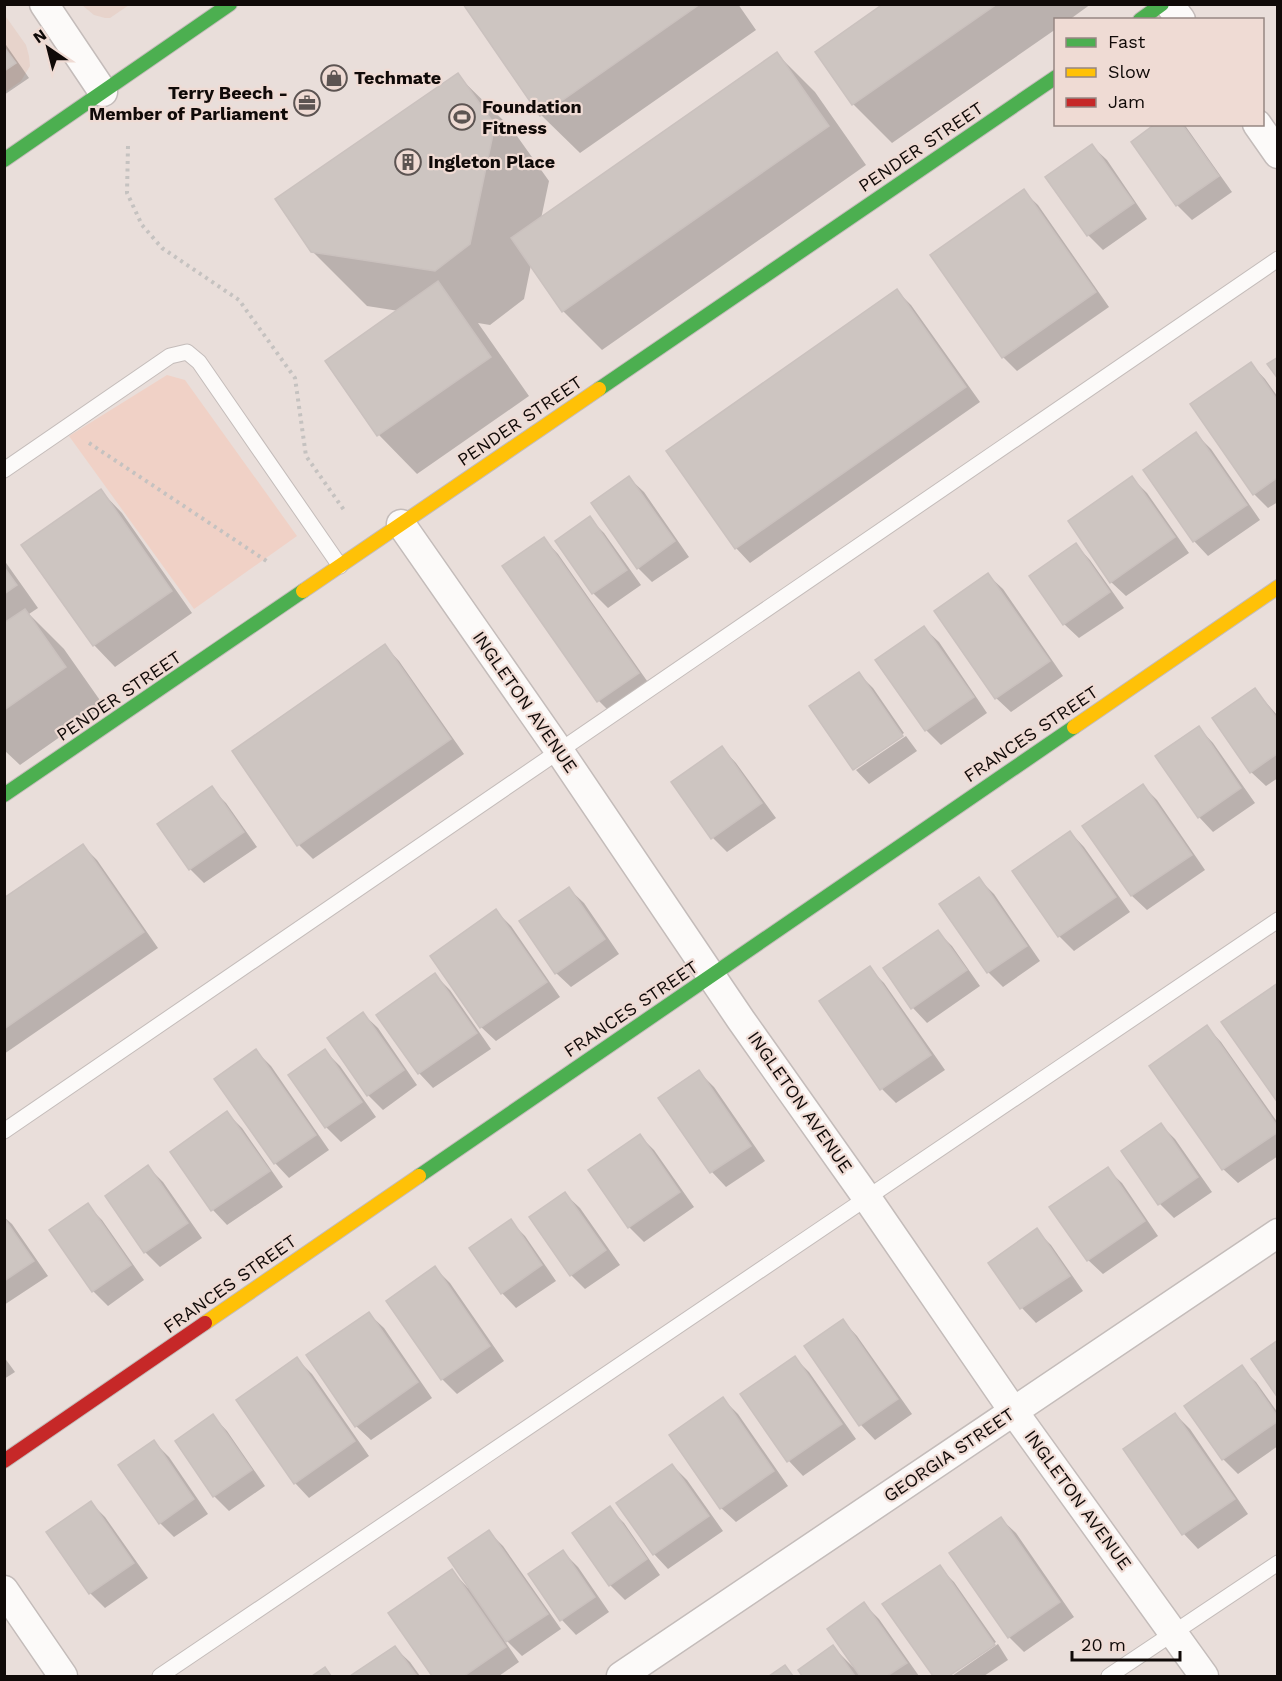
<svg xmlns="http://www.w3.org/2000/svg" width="1282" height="1681" font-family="'Work Sans',sans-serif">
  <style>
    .built { fill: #e7d3cb }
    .green { fill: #f0d1c6 }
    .shadow { fill: #0003 }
    .building { fill: #cdc5c1; stroke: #cac1be; stroke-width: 1.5 }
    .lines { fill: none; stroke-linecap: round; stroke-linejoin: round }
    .lane-casing { stroke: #c4bcba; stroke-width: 17 }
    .street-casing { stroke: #c4bcba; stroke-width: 31 }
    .fast-casing { stroke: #c4bcba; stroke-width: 16 }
    .slow-casing { stroke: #c4bcba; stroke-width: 16 }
    .jam-casing { stroke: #c4bcba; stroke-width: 16 }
    .path { stroke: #c5c2c0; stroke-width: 4; stroke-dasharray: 3 4.5; stroke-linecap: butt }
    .lane { stroke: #fcfaf9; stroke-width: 15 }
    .street { stroke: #fcfaf9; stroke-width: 28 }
    .fast { stroke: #4caf50; stroke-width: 14 }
    .slow { stroke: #ffc107; stroke-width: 14 }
    .jam { stroke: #c62828; stroke-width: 14 }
    .labels { text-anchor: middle; stroke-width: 4.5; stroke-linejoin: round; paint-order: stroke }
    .poi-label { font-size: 18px; font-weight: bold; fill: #100a08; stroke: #efdbd4; text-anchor: start }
    .street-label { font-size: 18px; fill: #100a08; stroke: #efdbd4 }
  </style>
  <rect width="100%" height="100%" fill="#e9deda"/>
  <!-- built -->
  <path class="built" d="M82,5h47l-19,13h-5l-11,-3z
    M4,14l22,31 3,11 1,10 -9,15 -16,11z"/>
  <!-- green -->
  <path class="green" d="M167,375l18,5 112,156 -103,73 -125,-173z"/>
  <!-- shadow -->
  <path class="shadow" d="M465,4h273l18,26 -176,123 -39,-38z
    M885,4h206l-22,16h-13v9l-164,114 -39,-39z
    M4,42l25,36 -25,17z
    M777,54l38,38 51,73 -264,185 -39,-39 -32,-46 -7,34 -34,26 -12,-2 51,73 -112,78 -38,-39 -52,-74 72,-50 -32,-5 -55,-55 145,-176 55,54 37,52 -8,38z
    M1158,124h26l48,68 -40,28 -15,-15 -44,-63z
    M1092,146l15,14 40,59 -44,31 -15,-15 -41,-58z
    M1023,191l15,14 71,102 -92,64 -14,-14z
    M897,291l14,14 69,97 -230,161 -14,-15z
    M1251,364l14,15 13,18v105l-10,6 -14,-14z
    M1196,434l15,15 49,71 -52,36 -14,-15z
    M629,478l15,14 45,65 -37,25 -14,-14z
    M1132,478l15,15 42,60 -63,43 -15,-14z
    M101,491l21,22 70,100 -77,54 -21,-22z
    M589,518l15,15 37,52 -33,23 -15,-15 -36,-52z
    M544,539l14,15 94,134 -39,27 -14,-14z
    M1076,545l14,15 34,48 -45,30 -15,-14z
    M4,560l34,48 -9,6 35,35 40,57 -84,59 -16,-15z
    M988,575l15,14 60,87 -52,36 -15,-14z
    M924,628l15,14 48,71 -46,32 -15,-15 -48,-70z
    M385,646l14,15 65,93 -151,105 -14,-14z
    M858,673l15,15 31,45 -49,34v3l-44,-63z
    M1255,690l23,26v62l-12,8 -15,-14z
    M1199,728l14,15 42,60 -42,29 -14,-15z
    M906,736l11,15 -48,33 -13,-14z
    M722,748l14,15 40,55 -49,34 -14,-14z
    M1143,786l14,14 48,70 -58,40 -15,-14 -48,-70z
    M211,788l15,15 31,44 -53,36 -14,-14z
    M1070,832l14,15 46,65 -56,39 -15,-15 -45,-65z
    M83,846l14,14 61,88 -154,106v-154z
    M979,879l15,15 46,67 -37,26 -14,-14 -47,-68z
    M569,889l15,14 35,51 -48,33 -15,-14z
    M496,911l15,15 49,71 -64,44 -15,-14z
    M938,932l14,14 28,40 -53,37 -14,-15 -28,-40z
    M869,968l15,15 61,87 -49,33 -14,-14z
    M435,975l15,15 41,59 -58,39 -14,-15z
    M363,1014l15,14 39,57 -34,25 -15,-15z
    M1207,1027l14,15 57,81v33l-40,27 -15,-14z
    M256,1051l15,15 58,84 -40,28 -14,-15z
    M325,1051l15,15 36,51 -35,25 -15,-15 -36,-52z
    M699,1072l15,15 51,74 -39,26 -14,-15 -52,-73z
    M227,1113l15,15 41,59 -56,38 -14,-15 -41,-58z
    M1160,1124l15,15 37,53 -38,26 -14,-14z
    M640,1136l14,14 40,57 -50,35 -15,-15z
    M148,1167l15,15 39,56 -42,29 -15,-15 -38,-56z
    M1107,1169l15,14 36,53 -55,38 -15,-14z
    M565,1194l15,14 40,57 -35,24 -14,-14z
    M87,1205l15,15 42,60 -36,26 -15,-15z
    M4,1217l8,7 36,52 -44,29z
    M510,1221l15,15 31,45 -40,27 -14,-15 -31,-44z
    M1036,1230l15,15 32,46 -47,32 -14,-15 -32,-45z
    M435,1268l15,15 54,78 -47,33 -15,-15 -54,-78z
    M369,1314l15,14 48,70 -61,42 -15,-14z
    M843,1321l14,15 55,78 -37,26 -14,-15z
    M4,1357l11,15 -11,7z
    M795,1358l14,14 47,67 -53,37 -14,-15 -47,-67z
    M297,1359l15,15 57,82 -60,42 -14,-15z
    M1241,1367l15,15 22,31v33l-40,28 -15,-15z
    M723,1399l15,15 50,72 -52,36 -15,-14z
    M1175,1414l15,15 58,85 -50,35 -14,-15 -59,-84z
    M213,1416l14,15 38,55 -36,25 -15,-15 -37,-54z
    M154,1442l15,15 39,57 -34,23 -14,-14z
    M672,1465l15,15 36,51 -55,38 -14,-15z
    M91,1503l14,14 43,61 -43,30 -15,-15z
    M609,1508l15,15 36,52 -35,25 -15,-15z
    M1001,1519l15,14 58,84 -50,35 -15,-15 -58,-84z
    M489,1532l14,14 58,83 -39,27 -17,-17 -1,1 15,22 -20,14h-66l-43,-63 62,-42 16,17z
    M563,1552l15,15 31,45 -33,23 -14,-15 -32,-45z
    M939,1567l15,15 42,60 -49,34h-13l-49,-71z
    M864,1604l15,15 40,57h-115l-4,-5 33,-24 20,20 1,-1z
    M998,1644l10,16 -24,16h-32z
    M395,1648l15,14 10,14h-67z"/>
  <!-- building -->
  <path class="building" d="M463,4h237l-160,112z
    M883,4h114l-145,101 -37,-53z
    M4,47l12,16 -12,8z
    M777,52l52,74 -267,186 -51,-74z
    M458,73l37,52 -25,119 -35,27 -124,-19 -36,-53z
    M1155,124h27l37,52 -43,30 -45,-64z
    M1092,144l42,59 -47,33 -42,-59z
    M1024,189l72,103 -94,66 -72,-103z
    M438,281l53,76 -114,79 -52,-75z
    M897,289l69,98 -231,162 -69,-98z
    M1278,357v22l-11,-15z
    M1251,362l27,39v76l-25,18 -63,-91z
    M1196,432l51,73 -54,37 -50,-72z
    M629,476l46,65 -38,28 -46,-66z
    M1132,476l43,61 -65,46 -42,-62z
    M101,489l71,102 -79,55 -72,-101z
    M590,516l37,54 -35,24 -37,-53z
    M544,537l95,136 -42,29 -95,-136z
    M1076,543l34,49 -47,33 -34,-49z
    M4,567l13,18 -13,9z
    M988,573l62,88 -55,38 -61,-88z
    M25,609l41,58 -62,43v-87z
    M924,626l50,71 -49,34 -50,-71z
    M385,644l66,95 -154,107 -65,-95z
    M859,672l44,64 -50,34 -44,-64z
    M1255,688l23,32v33l-28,20 -38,-55z
    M1199,726l42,62 -43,30 -43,-62z
    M722,746l40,57 -51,36 -40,-57z
    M1143,784l49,71 -61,41 -49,-70z
    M212,786l32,46 -55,38 -32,-46z
    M1070,831l46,66 -58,40 -46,-66z
    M83,844l61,88 -140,97v-131z
    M979,877l48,69 -40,27 -48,-69z
    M569,887l36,52 -50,35 -36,-53z
    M496,909l51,73 -67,46 -50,-72z
    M938,930l29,40 -56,39 -28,-41z
    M870,966l61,89 -51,35 -61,-89z
    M435,973l42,60 -59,41 -42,-59z
    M1278,983v120l-57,-81z
    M363,1012l41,58 -37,26 -40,-58z
    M1207,1025l71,102v5l-56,38 -73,-104z
    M256,1049l60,86 -42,29 -60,-85z
    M325,1049l37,53 -37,26 -37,-53z
    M699,1070l52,76 -41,27 -52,-75z
    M227,1111l43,60 -59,40 -41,-59z
    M1161,1123l37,54 -40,28 -37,-54z
    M640,1134l40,58 -52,36 -40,-58z
    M148,1165l40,58 -44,30 -39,-57z
    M1108,1167l37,54 -58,40 -38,-54z
    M565,1192l41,58 -36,26 -41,-59z
    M88,1203l43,62 -39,27 -43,-62z
    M4,1218l30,43 -30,20z
    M511,1219l31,46 -41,29 -32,-46z
    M1037,1228l33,48 -50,33 -32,-46z
    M435,1266l55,80 -49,34 -55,-79z
    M369,1312l49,70 -63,45 -49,-72z
    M843,1319l55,80 -39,27 -55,-80z
    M1278,1340v58l-27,-39z
    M795,1356l47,68 -55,38 -47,-68z
    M297,1357l58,84 -61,43 -58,-84z
    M1242,1365l36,52v4l-56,39 -38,-54z
    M723,1397l51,74 -54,38 -51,-74z
    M1175,1413l60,86 -53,36 -59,-86z
    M213,1414l39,56 -39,27 -38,-56z
    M154,1440l40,59 -35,25 -41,-59z
    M672,1464l37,52 -56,39 -37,-52z
    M91,1501l43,62 -45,31 -43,-62z
    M610,1506l37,53 -38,27 -37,-53z
    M1001,1517l59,85 -52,36 -59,-85z
    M489,1530l59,84 -42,28 -58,-84z
    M563,1550l32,47 -35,24 -32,-47z
    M940,1565l55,80 -46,31h-16l-51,-72z
    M452,1569l54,78 -42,29h-32l-44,-63z
    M864,1602l43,61 -20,13h-27l-33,-47z
    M833,1645l22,31h-53l-4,-6z
    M395,1646l22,30h-67z
    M785,1665l8,11h-24z
    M325,1667l6,9h-19z"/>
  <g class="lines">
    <!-- lane casing -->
    <g class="lane-casing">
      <path id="lane" d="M4,470l166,-114 17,-4 12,10 141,204
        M4,1131l1274,-872
        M160,1676l1118,-756
        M1109,1676l169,-113"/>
    </g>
    <!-- street casing -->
    <g class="street-casing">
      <path id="street" d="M44,4l59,88
        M1169,4l12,16
        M1257,124l21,30
        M401,524l159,228 181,268 126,178 147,214 190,264
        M4,1590l59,86
        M621,1676l657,-443"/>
    </g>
    <!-- fast casing -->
    <g class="fast-casing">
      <path id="fast" d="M1140,20l22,-16
        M4,160l226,-156
        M599,389l457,-312
        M4,795l299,-204
        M419,1176l655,-449"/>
    </g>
    <!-- slow casing -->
    <g class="slow-casing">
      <path id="slow" d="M303,591l296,-202
        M1074,727l204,-140
        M205,1323l214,-147"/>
    </g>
    <!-- jam casing -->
    <g class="jam-casing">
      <path id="jam" d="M4,1461l201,-138"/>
    </g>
    <!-- path -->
    <path class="path" d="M128,146l-1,47 15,32 20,23 77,52 56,78 11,78 38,54
      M89,443l179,119"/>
    <!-- lane -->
    <use href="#lane" class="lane"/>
    <!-- street -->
    <use href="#street" class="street"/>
    <!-- fast -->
    <use href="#fast" class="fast"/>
    <!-- slow -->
    <use href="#slow" class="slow"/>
    <!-- jam -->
    <use href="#jam" class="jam"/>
  </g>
  <!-- icons -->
  <defs>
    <g id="shop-ring" transform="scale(1.35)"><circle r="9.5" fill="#efdbd4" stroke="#5c5452" stroke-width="1.5"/><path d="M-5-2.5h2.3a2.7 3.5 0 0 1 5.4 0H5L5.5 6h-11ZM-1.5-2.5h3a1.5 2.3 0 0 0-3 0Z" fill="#5c5452"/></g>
    <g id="office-ring" transform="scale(1.35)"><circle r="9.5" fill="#efdbd4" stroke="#5c5452" stroke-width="1.5"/><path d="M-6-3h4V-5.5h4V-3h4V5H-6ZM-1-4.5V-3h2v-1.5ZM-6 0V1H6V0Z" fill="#5c5452"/></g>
    <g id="stadium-ring" transform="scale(1.35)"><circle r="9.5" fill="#efdbd4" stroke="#5c5452" stroke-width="1.5"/><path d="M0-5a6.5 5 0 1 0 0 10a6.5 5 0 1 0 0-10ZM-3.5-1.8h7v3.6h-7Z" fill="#5c5452"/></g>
    <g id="building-ring" transform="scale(1.35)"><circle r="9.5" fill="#efdbd4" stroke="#5c5452" stroke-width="1.5"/><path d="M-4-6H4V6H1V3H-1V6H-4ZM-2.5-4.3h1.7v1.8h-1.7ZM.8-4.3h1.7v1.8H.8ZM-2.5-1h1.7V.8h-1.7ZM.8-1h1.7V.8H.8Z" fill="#5c5452"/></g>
  </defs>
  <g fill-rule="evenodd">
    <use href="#shop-ring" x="334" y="78"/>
    <use href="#office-ring" x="307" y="103"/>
    <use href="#stadium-ring" x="462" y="117"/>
    <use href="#building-ring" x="408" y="162"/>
  </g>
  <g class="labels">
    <!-- poi labels -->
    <g class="poi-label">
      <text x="354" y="84">Techmate</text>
      <text x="288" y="99" text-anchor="end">Terry Beech -<tspan x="288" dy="21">Member of Parliament</tspan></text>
      <text x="482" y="113">Foundation<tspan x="482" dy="21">Fitness</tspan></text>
      <text x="428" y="168">Ingleton Place</text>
    </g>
    <!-- street labels -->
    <g class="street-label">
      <text transform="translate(921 147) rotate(-34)" y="6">PENDER STREET</text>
      <text transform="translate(520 421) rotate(-34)" y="6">PENDER STREET</text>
      <text transform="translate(119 696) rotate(-34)" y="6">PENDER STREET</text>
      <text transform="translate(525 702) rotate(55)" y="6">INGLETON AVENUE</text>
      <text transform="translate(1031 734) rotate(-34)" y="6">FRANCES STREET</text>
      <text transform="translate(631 1009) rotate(-34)" y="6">FRANCES STREET</text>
      <text transform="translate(800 1102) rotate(55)" y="6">INGLETON AVENUE</text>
      <text transform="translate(230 1284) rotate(-35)" y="6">FRANCES STREET</text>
      <text transform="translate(949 1455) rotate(-34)" y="6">GEORGIA STREET</text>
      <text transform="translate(1078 1500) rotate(54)" y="6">INGLETON AVENUE</text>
    </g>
  </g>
  <!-- border -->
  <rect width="1282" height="1681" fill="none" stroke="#100a08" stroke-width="12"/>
  <!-- legend -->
  <rect x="1054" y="18" width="210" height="108" fill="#efdbd4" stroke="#968782" stroke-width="1.5"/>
  <rect x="1066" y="38" width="30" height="9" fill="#4caf50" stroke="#968782" stroke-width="1.5"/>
  <text x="1108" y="48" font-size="18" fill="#100a08">Fast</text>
  <rect x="1066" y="68" width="30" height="9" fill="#ffc107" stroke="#968782" stroke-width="1.5"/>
  <text x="1108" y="78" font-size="18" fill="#100a08">Slow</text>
  <rect x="1066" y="98" width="30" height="9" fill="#c62828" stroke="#968782" stroke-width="1.5"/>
  <text x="1108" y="108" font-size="18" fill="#100a08">Jam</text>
  <!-- north arrow -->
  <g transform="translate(48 48) rotate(325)" stroke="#efdbd4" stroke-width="4.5" paint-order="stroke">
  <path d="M0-4.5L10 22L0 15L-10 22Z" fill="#100a08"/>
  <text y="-9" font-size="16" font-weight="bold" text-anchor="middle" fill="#100a08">N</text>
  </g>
  <!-- scale -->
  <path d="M1072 1651v9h108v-9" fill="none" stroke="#100a08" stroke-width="3"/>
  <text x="1081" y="1651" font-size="18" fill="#100a08" stroke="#efdbd4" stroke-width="4.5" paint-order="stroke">20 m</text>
</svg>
